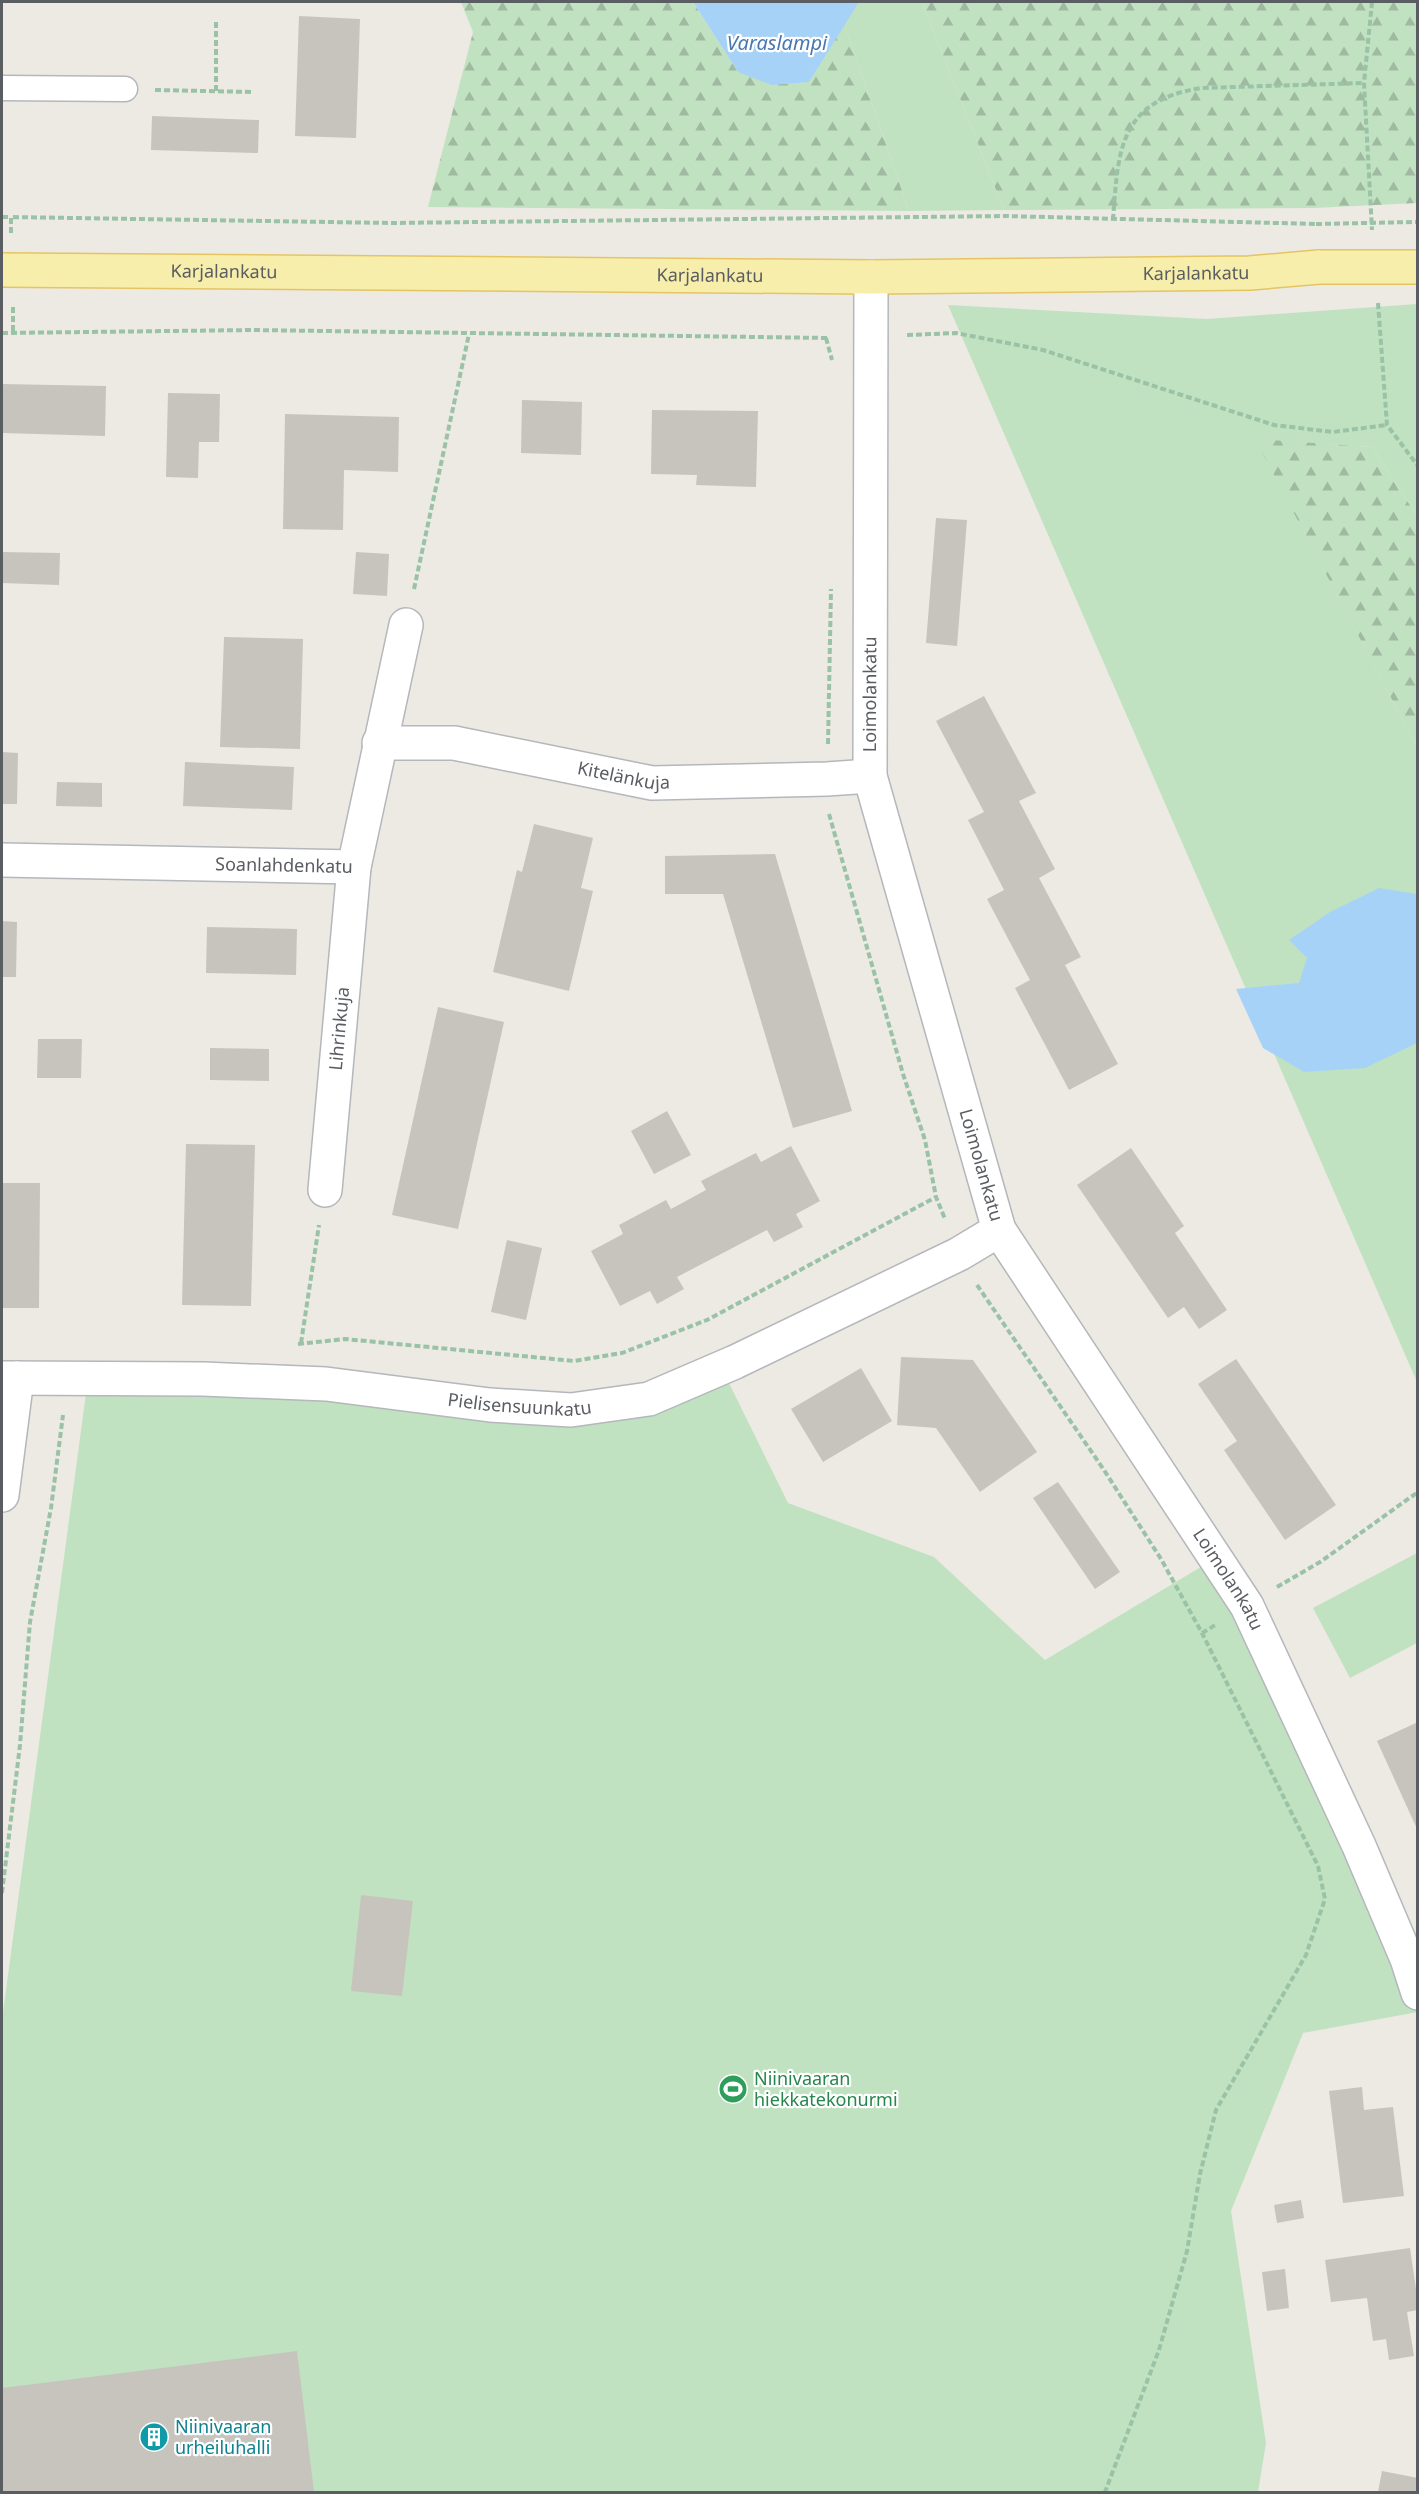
<svg xmlns="http://www.w3.org/2000/svg" width="1419" height="2494" font-family="'Noto Sans',sans-serif">
  <style>
    .green { fill: #c0e2c1 }
    .forest { fill: url(#forest-firs) }
    .water { fill: #a7d2f7 }
    .building { fill: #c7c4be }
    .lines { fill: none; stroke-linecap: round; stroke-linejoin: round }
    .service-casing { stroke: #b4b7bb; stroke-width: 27 }
    .minor-casing { stroke: #b4b7bb; stroke-width: 36 }
    .tertiary-casing { stroke: #b4b7bb; stroke-width: 36 }
    .primary-casing { stroke: #e5c462; stroke-width: 36 }
    .path { stroke: #9ac2a7; stroke-width: 4; stroke-dasharray: 6 3; stroke-linecap: butt }
    .service { stroke: #fff; stroke-width: 24 }
    .minor { stroke: #fff; stroke-width: 33 }
    .tertiary { stroke: #fff; stroke-width: 33 }
    .primary { stroke: #f8eeab; stroke-width: 33 }
    .primary-bridge-casing { stroke: #e5c462; stroke-width: 36; stroke-linecap: butt }
    .path-bridge { stroke: #9ac2a7; stroke-width: 4; stroke-dasharray: 6 3; stroke-linecap: butt }
    .primary-bridge { stroke: #f8eeab; stroke-width: 33 }
    .labels { text-anchor: middle; stroke-width: 4.5; stroke-linejoin: round; paint-order: stroke }
    .street-label { font-size: 18px; fill: #5a5d61; stroke: #fff }
    .leisure-label { font-size: 18px; fill: #27864d; stroke: #fff; text-anchor: start }
    .culture-label { font-size: 18px; fill: #0d838f; stroke: #fff; text-anchor: start }
    .water-label { font-size: 20px; font-style: italic; fill: #4978b0; stroke: #fff }
  </style>
  <defs>
    <pattern id="forest-firs" width="22" height="20" patternUnits="userSpaceOnUse" patternTransform="scale(1.5)"><rect width="22" height="20" fill="#c0e2c1"/><path d="M5 1l3.5 6h-7zM16 11l3.5 6h-7z" fill="#9fbaa0"/></pattern>
  </defs>
  <rect width="100%" height="100%" fill="#eceae2"/>
  <!-- green -->
  <path class="green" d="M859,2h63l82,208 -95,1 -65,-188z
    M1417,304v212l-45,-69 -116,-7 161,307v635l-469,-1077 259,14z
    M724,1373l64,130 146,54 111,103 166,-99 190,400 17,51 -115,21 -72,178 35,232 -8,49h-1256v-472l85,-634 114,-1 286,27z
    M1417,1553v90l-67,35 -37,-70z"/>
  <!-- forest -->
  <path class="forest" d="M461,2h232l45,70 71,10 35,-59 65,188 -481,-4 45,-175z
    M922,2h495v201l-103,5 -310,2z
    M1255,439l117,8 45,69v231z"/>
  <!-- water -->
  <path class="water" d="M693,2h166l-50,80 -37,3 -34,-13z
    M1379,888l38,6v149l-52,25 -61,4 -41,-24 -27,-59 63,-6 8,-25 -18,-18 41,-28z"/>
  <!-- building -->
  <path class="building" d="M299,16l61,3 -4,119 -61,-2z
    M152,116l107,4 -1,33 -107,-3z
    M2,384l104,2 -1,50 -103,-3z
    M168,393l52,1 -1,48h-20l-1,36 -32,-1z
    M522,400l60,2 -1,53 -60,-2z
    M652,410l106,1 -2,76 -60,-2 1,-10 -46,-1z
    M285,414l114,3 -1,55 -54,-2 -1,60 -60,-1z
    M936,518l31,2 -10,126 -31,-3z
    M2,552l58,1 -1,32 -57,-2z
    M356,552l33,2 -2,42 -34,-2z
    M224,637l79,2 -3,110 -80,-2z
    M984,696l52,97 -17,8 36,68 -16,9 42,79 -16,8 53,99 -49,26 -54,-102 15,-8 -43,-81 17,-9 -36,-70 16,-8 -48,-91z
    M2,752l16,1 -1,51h-15z
    M185,762l109,5 -2,43 -109,-4z
    M57,782l45,1v24l-46,-1z
    M534,824l59,14 -12,50 12,3 -24,100 -76,-19 24,-102 5,2z
    M775,854l77,257 -59,17 -70,-234h-58v-38z
    M2,921l15,1 -1,55h-14z
    M207,927l90,2 -1,46 -90,-2z
    M438,1007l66,15 -46,207 -66,-14z
    M38,1039h44l-1,39h-44z
    M210,1048l59,1v32l-59,-1z
    M667,1111l24,44 -37,19 -23,-43z
    M186,1144l69,1 -4,161 -69,-1z
    M791,1146l29,55 -24,13 7,13 -29,15 -7,-12 -90,47 7,12 -27,15 -7,-13 -30,15 -29,-55 32,-17 -4,-9 47,-25 5,9 35,-19 -5,-9 55,-28 5,9z
    M1131,1148l53,78 -9,7 52,77 -28,19 -15,-22 -16,11 -91,-133z
    M2,1183h38l-1,125h-37z
    M507,1240l35,8 -16,72 -35,-8z
    M901,1357l72,3 64,92 -57,40 -44,-64 -39,-3z
    M1236,1359l100,146 -51,35 -61,-90 13,-9 -39,-57z
    M861,1368l31,53 -69,41 -32,-53z
    M1058,1482l62,90 -25,17 -62,-91z
    M1418,1722v109l-41,-90z
    M361,1895l52,6 -11,95 -51,-5z
    M1362,2087l2,23 29,-3 11,89 -61,7 -14,-112z
    M1301,2200l3,18 -27,5 -3,-18z
    M1410,2248l8,55v7l-11,2 7,44 -25,4 -3,-21 -13,2 -6,-43 -36,4 -6,-42z
    M1285,2269l4,39 -22,3 -5,-39z
    M297,2351l17,141h-312v-104z
    M1382,2471l36,7v14h-40z"/>
  <g class="lines">
    <!-- service casing -->
    <g class="service-casing">
      <path id="service" d="M2,88l123,1"/>
    </g>
    <!-- minor casing -->
    <g class="minor-casing">
      <g id="minor">
        <path id="s1" d="M379,743h75l198,40 175,-4 43,-3"/>
        <path id="s2" d="M2,860l352,7 52,-242"/>
        <path id="s3" d="M325,1190l29,-323"/>
        <path id="s4" d="M999,1230l248,376 112,240 48,113 11,34"/>
        <path d="M2,1495l15,-117"/>
      </g>
    </g>
    <!-- tertiary casing -->
    <g class="tertiary-casing">
      <g id="tertiary">
        <path id="s5" d="M2,1378l201,1 123,5 164,21 81,5 78,-11 86,-37 224,-108 40,-24 -129,-454 1,-499"/>
      </g>
    </g>
    <!-- primary casing -->
    <g class="primary-casing">
      <g id="primary">
        <path id="s6" d="M2,270l869,7 379,-4 69,-6"/>
      </g>
    </g>
    <!-- path -->
    <path class="path" d="M1372,2l-8,81 8,147
      M155,90l97,2
      M216,91v-72
      M2,217h9
      M1113,220c5,-70 6,-119 88,-132l163,-5
      M1415,222h3
      M11,233v-16l380,6 614,-7 311,8
      M1378,303l9,122 31,41
      M13,307v26
      M2,333l251,-3 575,8
      M907,335l49,-2 87,17 231,75 59,7 54,-7
      M826,338l6,22
      M414,589l55,-255
      M828,744l3,-155
      M829,814l74,260 22,66 11,57 9,22
      M977,1285l127,185 57,89 41,74 116,233 7,33 -19,56 -90,155 -16,64 -13,77 -28,99 -54,142
      M301,1343l18,-118
      M298,1344l47,-5 229,22 48,-8 85,-33 229,-123
      M1277,1587l43,-25 98,-70
      M1202,1633l15,-9
      M2,1893l18,-148 10,-123 21,-114 12,-93"/>
    <!-- service -->
    <use href="#service" class="service"/>
    <!-- minor -->
    <use href="#minor" class="minor"/>
    <!-- tertiary -->
    <use href="#tertiary" class="tertiary"/>
    <!-- primary -->
    <use href="#primary" class="primary"/>
    <!-- primary-bridge casing -->
    <g class="primary-bridge-casing">
      <path id="primary-bridge" d="M1319,267h99"/>
    </g>
    <!-- path-bridge -->
    <path class="path-bridge" d="M1316,224l99,-2"/>
    <!-- primary-bridge -->
    <use href="#primary-bridge" class="primary-bridge"/>
  </g>
  <!-- icons -->
  <defs>
    <g id="stadium-disc" transform="scale(1.5)"><circle r="9.5" fill="#2e9e5b" stroke="#fff"/><path d="M0-5a6.5 5 0 1 0 0 10a6.5 5 0 1 0 0-10ZM-3.5-1.8h7v3.6h-7Z" fill="#fff"/></g>
    <g id="building-disc" transform="scale(1.5)"><circle r="9.5" fill="#0f9aa8" stroke="#fff"/><path d="M-4-6H4V6H1V3H-1V6H-4ZM-2.5-4.3h1.7v1.8h-1.7ZM.8-4.3h1.7v1.8H.8ZM-2.5-1h1.7V.8h-1.7ZM.8-1h1.7V.8H.8Z" fill="#fff"/></g>
  </defs>
  <g fill-rule="evenodd">
    <use href="#stadium-disc" x="733" y="2089"/>
    <use href="#building-disc" x="154" y="2437"/>
  </g>
  <g class="labels">
    <!-- street labels -->
    <g class="street-label">
      <text dy="6" stroke="none"><textPath href="#s6" startOffset="222">Karjalankatu</textPath></text>
      <text dy="6" stroke="none"><textPath href="#s6" startOffset="1194">Karjalankatu</textPath></text>
      <text dy="6" stroke="none"><textPath href="#s6" startOffset="708">Karjalankatu</textPath></text>
      <text dy="6" stroke="none"><textPath href="#s5" startOffset="1592">Loimolankatu</textPath></text>
      <text dy="6" stroke="none"><textPath href="#s1" startOffset="248">Kitelänkuja</textPath></text>
      <text dy="6" stroke="none"><textPath href="#s2" startOffset="282">Soanlahdenkatu</textPath></text>
      <text dy="6" stroke="none"><textPath href="#s3" startOffset="162">Lihrinkuja</textPath></text>
      <text transform="translate(981 1165) rotate(74)" y="6">Loimolankatu</text>
      <text dy="6" stroke="none"><textPath href="#s5" startOffset="519">Pielisensuunkatu</textPath></text>
      <text dy="6" stroke="none"><textPath href="#s4" startOffset="418">Loimolankatu</textPath></text>
    </g>
    <!-- leisure labels -->
    <g class="leisure-label">
      <text x="754" y="2085">Niinivaaran<tspan x="754" dy="21">hiekkatekonurmi</tspan></text>
    </g>
    <!-- culture labels -->
    <g class="culture-label">
      <text x="175" y="2433">Niinivaaran<tspan x="175" dy="21">urheiluhalli</tspan></text>
    </g>
    <!-- water labels -->
    <g class="water-label">
      <text x="777" y="50">Varaslampi</text>
    </g>
  </g>
  <!-- border -->
  <rect width="1419" height="2494" fill="none" stroke="#5a5d61" stroke-width="6"/>
</svg>
